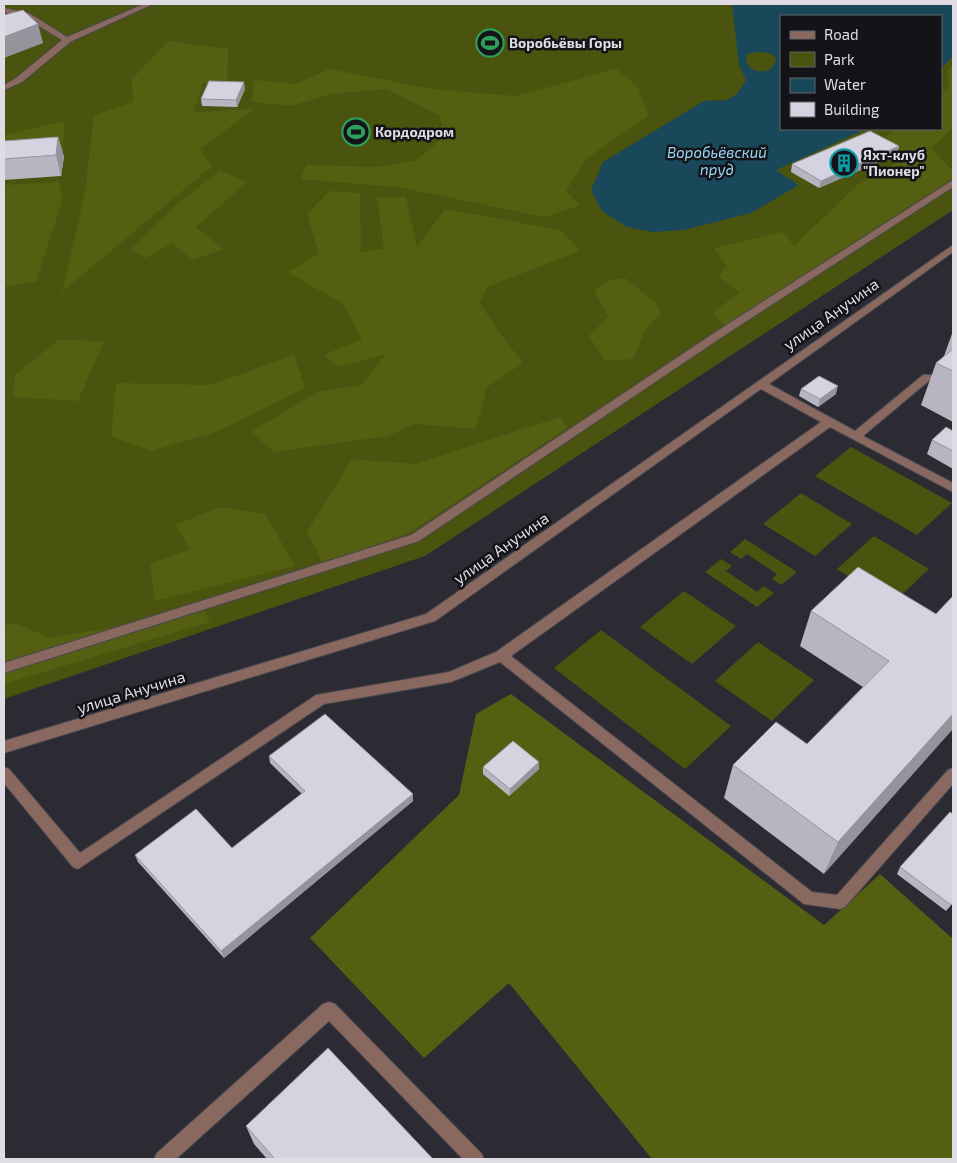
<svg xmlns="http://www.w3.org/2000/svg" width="957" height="1163" font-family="'Exo 2',sans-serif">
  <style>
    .green { fill: #4a540f; fill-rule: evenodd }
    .forest { fill: #545f12 }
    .water { fill: #1a485b; fill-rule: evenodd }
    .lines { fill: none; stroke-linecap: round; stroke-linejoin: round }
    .minor-casing { stroke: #49474f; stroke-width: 2 }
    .minor { fill: #89695f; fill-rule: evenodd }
    .wall { fill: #b7b5c1 }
    .shaded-wall { fill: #95949d }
    .building { fill: #d5d3e0; stroke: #95949d }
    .labels { text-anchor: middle; stroke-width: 5; stroke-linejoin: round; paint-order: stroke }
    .far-poi-label { font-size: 14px; font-weight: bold; fill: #dfdde3; stroke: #141317; text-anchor: start }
    .far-water-label { font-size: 15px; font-style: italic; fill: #97d7f5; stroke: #141317 }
    .street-label { font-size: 16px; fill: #dfdde3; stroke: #141317 }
  </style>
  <rect width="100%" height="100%" fill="#2c2a33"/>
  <!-- green -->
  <path class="green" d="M4,4h949v206l-528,346 -421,143zM781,16h160v113h-160z
    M851,447l101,56 -35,32 -102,-59z
    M801,493l51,31 -37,32 -52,-32z
    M874,536l55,33 -37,35 -55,-35z
    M745,539l52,33 -16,13 -9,-6 5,-5 -30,-20 -6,5 -11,-7z
    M721,559l11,7 -6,5 31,21 7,-6 10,7 -17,14 -52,-35z
    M684,591l52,35 -44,38 -52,-37z
    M601,630l130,96 -46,43 -131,-101z
    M758,642l56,38 -42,41 -57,-40z"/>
  <!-- forest -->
  <path class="forest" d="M168,41l60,8 -1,38 -24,-4 -9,29 61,-3 -55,40 12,17 -150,126 23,-99 9,-78 39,-13 -1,-23z
    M953,65v63l-22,20 22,23v7l-228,148 -12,-14 27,-19 -22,-17 9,-10 -13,-18 69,-16 11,14 63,-61 51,-29 -25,-16 12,-11h46v-37l8,-4 -2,-16z
    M329,69l103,20 84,7 100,-27 22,18 10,29 -62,43 -20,32 14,14 -36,12 -147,-30 -96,-8 5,-14 71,2 38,-6 29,-24 -4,-21 -53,-27 -55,5 -42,12 -38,-4 2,-22 42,4z
    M64,121l-1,33 -59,4v-23z
    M220,170l27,12 -51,45 28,22 -32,11 -20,-17 -27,15 -15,-8 45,-44z
    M59,182l4,16 -27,84 -32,5v-102z
    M330,191l30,2 1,59 23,-3 -7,-52h29l11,50 28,-38 115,21 20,21 -93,36 -7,16 16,25 27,35 -36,24 -11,42 -62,-5 -26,12 -114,16 -23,-20 66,-40 44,-7 25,-31 -48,13 -14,-12 38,-16 -20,-36 -55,-31 32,-18 -12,-40z
    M625,278l30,24 6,11 -15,16 -13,30 -28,2 -16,-25 19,-19 -14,-27 15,-10z
    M58,340l46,1 -26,60 -65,-4 2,-22z
    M294,355l11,33 -89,44 -65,19 -40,-15 5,-53 94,2z
    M560,417l7,11 -158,105 -86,30 -16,-31 45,-73 63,5z
    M221,507l44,7 30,52 -140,35 -5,-37 40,-15 -15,-24z
    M205,612l5,10 -206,62v-58l10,-3 37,15z
    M511,694l313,231 56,-51 73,65v220h-301l-143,-176 -85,75 -114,-120 149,-143 17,-81z"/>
  <!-- water -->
  <path class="water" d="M732,4h221v52l-12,13v-53h-160v113h85l-90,41 23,15 -48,28 -67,17 -32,2 -25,-5 -25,-16 -11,-21 12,-28 101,-61 23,-1 11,-7 8,-13 -7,-15zM761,52l10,2 4,3 1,4 -6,9c-12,3 -24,1 -24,-14l4,-3z"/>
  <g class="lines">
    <!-- minor casing -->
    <g class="minor-casing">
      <path id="minor" d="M144,4h9l-83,38 -48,40 -18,8v-5l12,-7 46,-38 -38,-23 -20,-5v-4l25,5 38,24z
        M953,180v7l-234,152 -300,202 -415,132v-10l407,-128 300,-200z
        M953,245v7l-184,132 86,47 68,-56h8l1,2 -1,2 -68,57 90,47v9l-123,-65 -319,229 301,236 25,3 111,-125 5,-2v16l-108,123 -5,2 -36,-5 -304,-242 -49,20 -127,22 -246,165 -5,-2 -69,-84v-16l5,2 71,84 236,-158 133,-23 47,-20 325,-230 -60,-33 -326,232 -431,132v-12l422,-127z
        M329,1002l6,2 146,149 3,6h-21l-134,-138 -153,138h-22l3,-6 166,-149z"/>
    </g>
    <!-- minor -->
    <use href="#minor" class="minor"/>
  </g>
  <!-- wall -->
  <path class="wall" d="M245,89l-8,18 -35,-1 -1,-7z
    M58,137l6,20 -3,19 -57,4v-39z
    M899,146l-2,8 -78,34 -28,-16 1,-8z
    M953,331v91l-32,-17 15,-42 8,-7z
    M801,389l35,5 -18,13 -19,-11z
    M953,431v38l-26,-15 5,-14z
    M953,596l-129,278 -100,-76 9,-33 74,-21 56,-57 -63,-41 11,-35 125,3z
    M269,756l144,38v7l-189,157 -86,-96 -3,-7 97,-7 70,-54 -32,-31z
    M483,767l56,2 -30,27 -26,-22z
    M900,867l53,36 -7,8 -49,-37z
    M246,1126l187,33h-166l-13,-15z"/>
  <!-- shaded-wall -->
  <path class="shaded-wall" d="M38,24l5,19 -39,15v-21z
    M244,82l1,7 -8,18 -1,-7z
    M58,137l6,20 -3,19 -5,-21z
    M899,146l-2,8 -78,34 2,-7z
    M838,386l-2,8 -18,13 2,-8z
    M953,714v15l-129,145 14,-32z
    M539,762v7l-30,27 1,-7z
    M413,794v7l-189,157 -3,-7z"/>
  <!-- building -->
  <path class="building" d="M23,10l15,14 -34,13v-22z
    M209,81l35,1 -8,18 -35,-1z
    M870,131l29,15 -78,35 -29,-17z
    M58,137l-2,18 -52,4v-18z
    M953,349v22l-17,-8z
    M819,376l19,10 -18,13 -19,-10z
    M946,427l7,4v20l-21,-11z
    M858,567l78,47 17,-18v118l-115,128 -105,-77 43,-43 31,22 82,-83 -78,-50z
    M325,714l88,80 -192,157 -86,-96 61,-46 36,39 73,-57 -36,-35z
    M513,741l26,21 -29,27 -27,-22z
    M950,812l3,2v88l-2,3 -51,-38z
    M328,1048l105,111h-158l-29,-33z"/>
  <!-- icons -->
  <defs>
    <g id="stadium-ring" transform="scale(1.4375)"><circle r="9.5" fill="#141317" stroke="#2e9e5b" stroke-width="1.5"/><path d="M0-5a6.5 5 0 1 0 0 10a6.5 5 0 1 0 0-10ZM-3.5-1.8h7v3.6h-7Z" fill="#2e9e5b"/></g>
    <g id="building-ring" transform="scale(1.4375)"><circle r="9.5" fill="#141317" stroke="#0f9aa8" stroke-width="1.5"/><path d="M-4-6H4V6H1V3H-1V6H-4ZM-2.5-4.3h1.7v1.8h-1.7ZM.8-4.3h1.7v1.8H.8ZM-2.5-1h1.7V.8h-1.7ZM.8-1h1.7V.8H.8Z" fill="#0f9aa8"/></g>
  </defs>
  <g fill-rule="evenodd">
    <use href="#stadium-ring" x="490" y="43"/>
    <use href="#stadium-ring" x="356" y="132"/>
    <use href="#building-ring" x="844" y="163"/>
  </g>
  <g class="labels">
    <!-- far-poi labels -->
    <g class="far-poi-label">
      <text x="509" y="48">Воробьёвы Горы</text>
      <text x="375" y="137">Кордодром</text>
      <text x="863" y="160">Яхт-клуб<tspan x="863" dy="16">"Пионер"</tspan></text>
    </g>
    <!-- far-water labels -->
    <g class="far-water-label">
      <text x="717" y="158">Воробьёвский<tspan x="717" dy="17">пруд</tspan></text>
    </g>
    <!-- street labels -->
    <g class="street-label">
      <text transform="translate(831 314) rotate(-35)" y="6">улица Анучина</text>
      <text transform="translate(501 548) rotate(-35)" y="6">улица Анучина</text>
      <text transform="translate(131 692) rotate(-17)" y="6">улица Анучина</text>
    </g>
  </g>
  <!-- border -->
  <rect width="957" height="1163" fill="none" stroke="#dfdde3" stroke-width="10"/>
  <!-- legend -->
  <rect x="780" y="15" width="162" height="115" fill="#141317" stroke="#656469"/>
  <rect x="790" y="31" width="25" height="8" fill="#89695f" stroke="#656469"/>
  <text x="824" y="40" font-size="15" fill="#dfdde3">Road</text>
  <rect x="790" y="52" width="25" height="15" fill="#4a540f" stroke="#656469"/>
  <text x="824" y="65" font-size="15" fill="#dfdde3">Park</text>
  <rect x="790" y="78" width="25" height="15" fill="#1a485b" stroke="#656469"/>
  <text x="824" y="90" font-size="15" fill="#dfdde3">Water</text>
  <rect x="790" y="102" width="25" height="15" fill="#d5d3e0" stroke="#656469"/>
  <text x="824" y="115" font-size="15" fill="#dfdde3">Building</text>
</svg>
